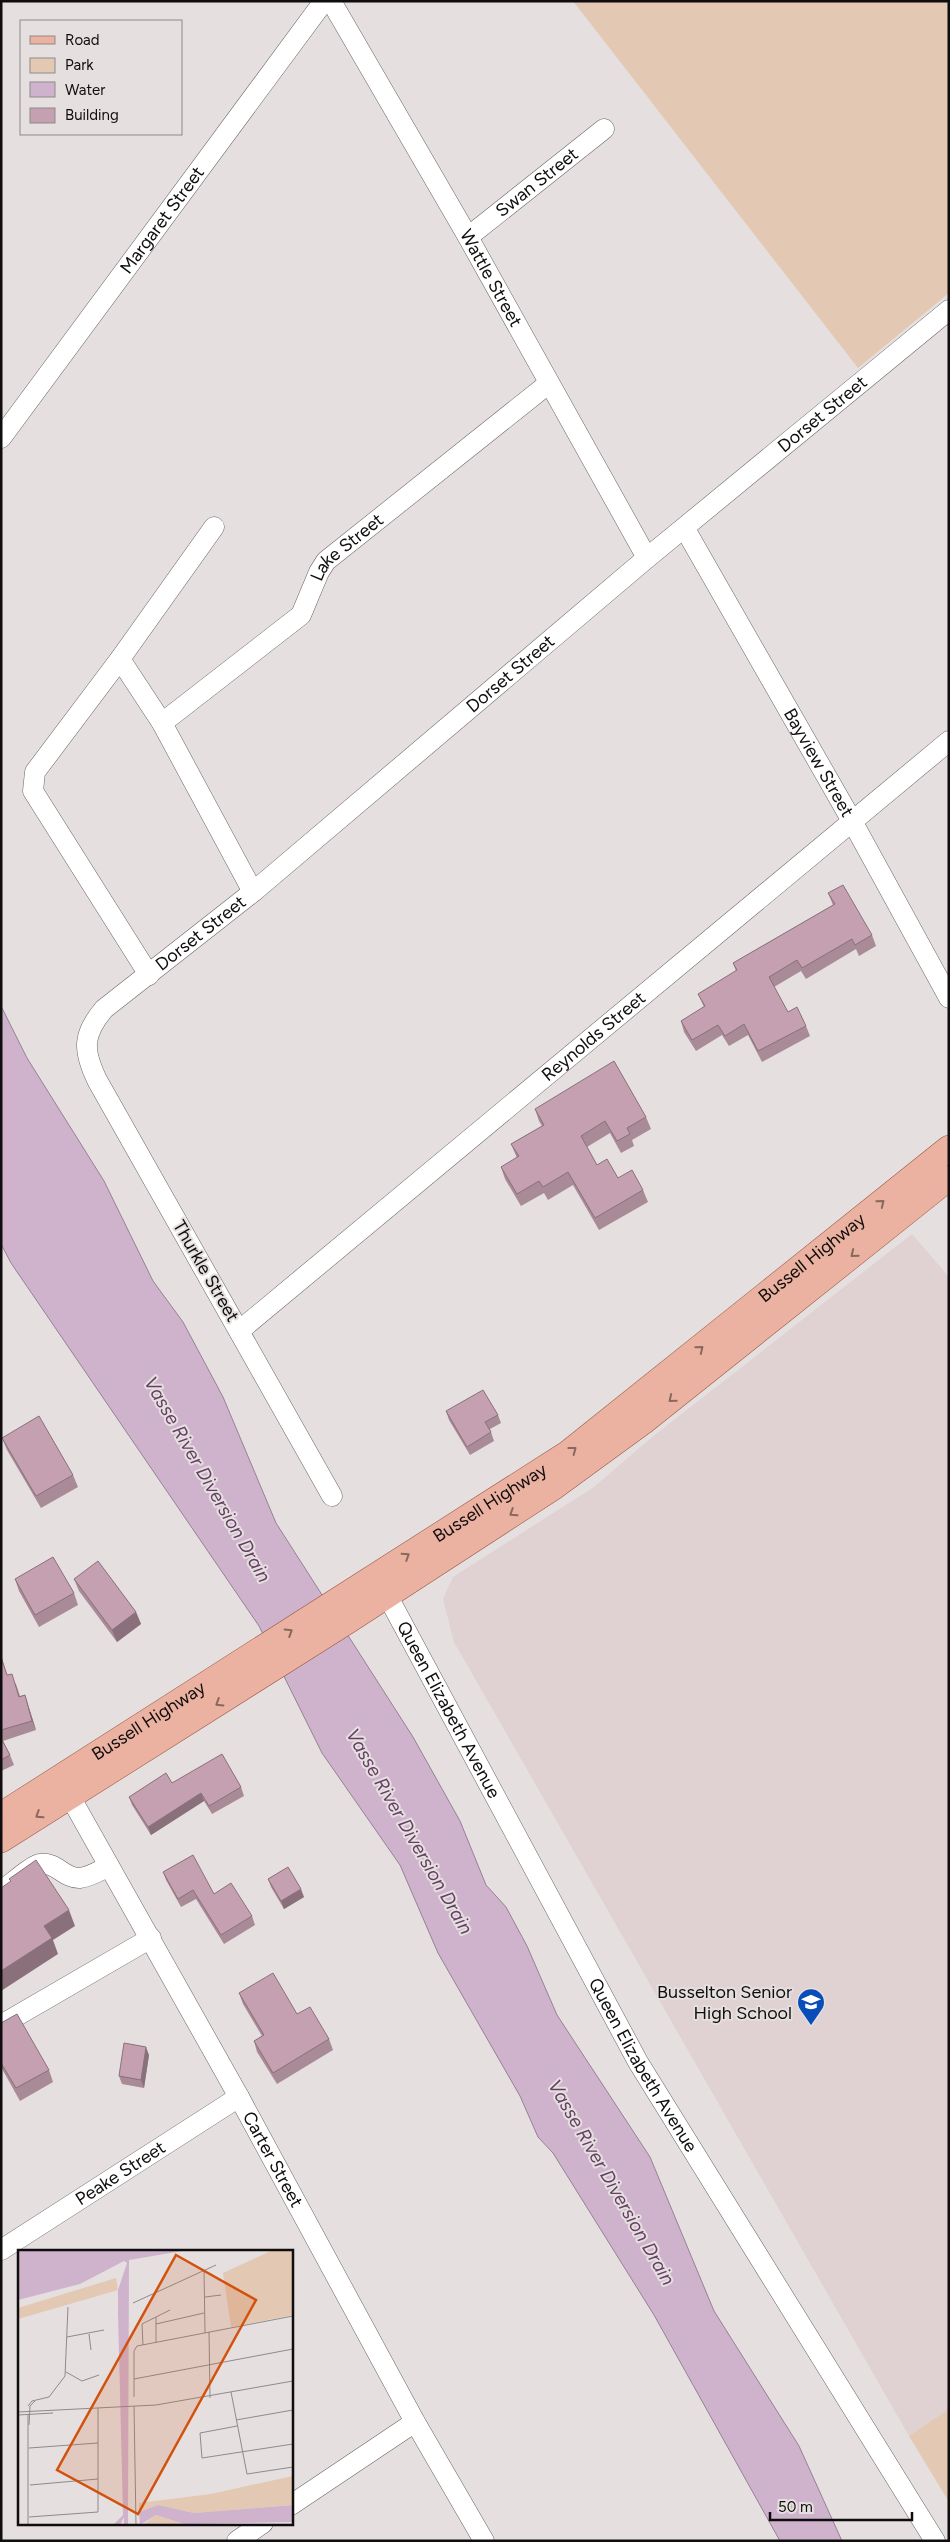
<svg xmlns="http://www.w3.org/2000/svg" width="950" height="2542" font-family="Figtree,sans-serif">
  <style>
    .built { fill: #e0d1d2 }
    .green { fill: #e3c8b3 }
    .water { fill: #cfb3cd; stroke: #958193 }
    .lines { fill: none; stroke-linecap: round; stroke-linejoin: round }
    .minor-casing { stroke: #6b6666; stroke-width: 21 }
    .major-casing { stroke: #975745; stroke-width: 26 }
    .minor { stroke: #fff; stroke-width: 20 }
    .major { stroke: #ecb2a1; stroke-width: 25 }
    .wall { fill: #a98a97 }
    .shaded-wall { fill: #8a707b }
    .building { fill: #c5a0b0; stroke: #8a707b }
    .oneway { stroke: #89685e }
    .labels { text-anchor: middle; stroke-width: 4; stroke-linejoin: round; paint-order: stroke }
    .street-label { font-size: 18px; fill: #0f0d0d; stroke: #e5dfdf }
    .poi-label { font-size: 18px; fill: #0f0d0d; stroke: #e5dfdf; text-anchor: end }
    .water-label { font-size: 19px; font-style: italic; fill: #653e63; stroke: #e5dfdf }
    .inset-road { fill: none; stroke: #8f8b8b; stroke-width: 1 }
    .view { fill: #d2510c; fill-opacity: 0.15; stroke: #d2510c; stroke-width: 2.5 }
    .inset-edge { fill: none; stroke: #0f0d0d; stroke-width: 2.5 }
  </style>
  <rect width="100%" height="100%" fill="#e5dfdf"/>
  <!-- built -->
  <path class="built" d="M912,1234l37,43v1132l-40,27 -455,-794 -11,-43 10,-22 141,-90 57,-49z"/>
  <!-- green -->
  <path class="green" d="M573,1h376v292l-91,75z
    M949,2409v93l-40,-66z"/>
  <!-- water -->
  <path class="water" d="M1,1006l26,52 77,123 49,100 30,41 40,75 53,126 137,214 47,84 26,64 20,22 21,39 30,69 93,142 64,154 85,135 43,95h-62l-126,-226 -101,-162 -15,-16 -18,-41 -82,-143 -38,-88 -78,-112 -63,-127 -248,-363 -10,-19z"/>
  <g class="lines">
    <!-- minor casing -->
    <g class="minor-casing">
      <g id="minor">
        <path id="s1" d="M331,1l137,236 179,321"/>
        <path id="s2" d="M468,237l136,-108"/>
        <path id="s3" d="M1,438l323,-437"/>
        <path id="s4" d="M685,529l167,292 97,177"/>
        <path d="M120,659l42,64 91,169"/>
        <path id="s5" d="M162,723l139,-108 18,-43 7,-11 222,-177"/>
        <path d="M149,975l-116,-184 2,-19 85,-113 94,-132"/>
        <path id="s6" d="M239,1331l710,-590"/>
        <path id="s7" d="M332,1496l-235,-416c-14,-29 -15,-45 7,-71l149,-117 394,-334 302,-248"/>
        <path id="s8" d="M380,1582l258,480 297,479"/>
        <path id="s9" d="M63,1784l176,313 176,325 69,119"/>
        <path d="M1,1891c9,-6 31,-26 39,-27 16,-3 24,15 40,14 10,-1 19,-7 29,-12"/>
        <path d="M1,2025l150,-87"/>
        <path id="s10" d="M1,2250l238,-153"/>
        <path d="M291,2505l124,-83"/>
        <path d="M237,2541l26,-18"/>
      </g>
    </g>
    <!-- major casing -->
    <g class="major-casing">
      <g id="major">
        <path id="s11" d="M1,1815l567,-362 381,-305"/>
        <path d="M1,1840l347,-219 206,-134 89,-65 306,-244"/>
      </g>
    </g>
    <!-- minor -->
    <use href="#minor" class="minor"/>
    <!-- major -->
    <use href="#major" class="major"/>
  </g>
  <!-- wall -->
  <path class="wall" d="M828,893l44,42 4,11 -17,10 -3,-7 -50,30 -5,-8 -27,16 14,25 18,14 4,10 -48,26 -14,-27 -19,11 -7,-11 -26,16 -12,-19 -3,-11 23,-14 -6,-13 38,-23 -3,-8 100,-58z
    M535,1109l111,8 5,12 -19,11 2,6 -13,7 -11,-20 -23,14 10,18 21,13 25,12 5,12 -49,28 -26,-45 -25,15 -4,-7 -23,13 -16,-27 -4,-12 16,-9 -6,-14 31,-18 -3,-5z
    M446,1411l52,4 3,8 -11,6 4,12 -24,14 -21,-35z
    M2,1438l71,37 5,12 -37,21 -34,-58z
    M15,1579l59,14 4,12 -39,22 -20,-36z
    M74,1579l62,33 5,12 -24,18 -38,-51z
    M1,1655l6,20 9,9 4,12 5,-1 11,35 -33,11 7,14 4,10 -13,6z
    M172,1783l69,4 3,9 -32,18 -8,-13 -53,34 -19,-30 -3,-8z
    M163,1872l51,22 38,22 3,9 -31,19 -28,-45 -15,8 -15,-27z
    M268,1879l36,18 -20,12 -13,-22z
    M239,1993l58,21 32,25 4,11 -56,34 -20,-32 -3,-11 8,-5 -19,-32z
    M1,2023l48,47 4,12 -33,19 -19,-34z
    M149,2055l-5,33 -22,-4 -3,-8z"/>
  <!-- shaded-wall -->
  <path class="shaded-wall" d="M136,1612l5,12 -24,18 -5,-12z
    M25,1695l3,10 8,25 -4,-9z
    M201,1793l3,8 -53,34 -3,-8z
    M301,1889l3,8 -20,12 -3,-8z
    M69,1910l6,16 -22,14 5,14 -57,37v-20l43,-45z
    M146,2047l3,8 -5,33 -3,-8z"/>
  <!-- building -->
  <path class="building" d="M843,885l29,50 -17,10 -3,-6 -50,29 -5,-8 -28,17 19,35 9,-5 9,19 -48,25 -14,-27 -19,12 -7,-11 -26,15 -11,-19 24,-15 -7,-12 39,-24 -4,-7 102,-59 -7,-11z
    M614,1061l32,56 -19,11 3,6 -13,7 -12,-20 -24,15 16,29 10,-6 11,19 14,-8 11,20 -48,28 -27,-46 -25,15 -4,-6 -22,13 -16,-27 18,-11 -8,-12 33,-19 -9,-16z
    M483,1390l15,25 -13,7 6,10 -24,15 -21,-36z
    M39,1416l34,59 -37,21 -34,-58z
    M53,1557l21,36 -39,22 -20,-36z
    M98,1561l38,51 -24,18 -38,-51z
    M1,1657l6,18 5,-1 7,23 6,-2 7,26 -31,9z
    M1,1738l9,17 -9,5z
    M222,1754l19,33 -32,19 -8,-13 -53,34 -19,-30 37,-24 6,10z
    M193,1855l21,39 17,-11 21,33 -31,19 -28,-45 -15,9 -15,-27z
    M36,1860l33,50 -25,16 8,12 -51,33v-83l10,-7 -2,-2z
    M288,1867l13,22 -20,12 -13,-22z
    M273,1973l24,41 13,-7 19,32 -56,34 -19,-32 10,-6 -25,-42z
    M17,2014l32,56 -33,18 -15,-25v-40z
    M124,2043l22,4 -5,33 -22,-4z"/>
  <!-- one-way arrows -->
  <defs><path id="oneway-chevron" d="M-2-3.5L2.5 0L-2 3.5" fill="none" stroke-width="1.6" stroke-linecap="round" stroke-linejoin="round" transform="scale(1.25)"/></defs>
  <g class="oneway">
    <use href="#oneway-chevron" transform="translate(881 1203) rotate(-39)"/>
    <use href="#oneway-chevron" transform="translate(854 1254) rotate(141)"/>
    <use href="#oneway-chevron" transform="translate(700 1349) rotate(-39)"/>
    <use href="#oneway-chevron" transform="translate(672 1399) rotate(141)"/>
    <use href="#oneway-chevron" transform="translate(573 1450) rotate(-37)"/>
    <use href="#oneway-chevron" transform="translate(513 1513) rotate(147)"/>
    <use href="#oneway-chevron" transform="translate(406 1556) rotate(-33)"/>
    <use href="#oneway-chevron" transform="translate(289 1632) rotate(-32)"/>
    <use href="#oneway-chevron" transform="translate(219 1703) rotate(148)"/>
    <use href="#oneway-chevron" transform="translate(39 1815) rotate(147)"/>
  </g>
  <!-- icons -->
  <defs>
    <g id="school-pin" transform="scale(1.4375)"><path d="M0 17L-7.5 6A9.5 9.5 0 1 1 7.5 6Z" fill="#094db8" stroke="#e5dfdf"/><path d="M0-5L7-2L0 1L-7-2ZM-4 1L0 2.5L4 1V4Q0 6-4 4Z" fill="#fff"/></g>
  </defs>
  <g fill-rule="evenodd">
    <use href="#school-pin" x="811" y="2002"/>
  </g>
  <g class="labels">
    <!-- street labels -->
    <g class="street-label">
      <text dy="6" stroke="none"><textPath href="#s2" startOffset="88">Swan Street</textPath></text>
      <text dy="6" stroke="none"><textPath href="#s3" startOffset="271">Margaret Street</textPath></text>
      <text dy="6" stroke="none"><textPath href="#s1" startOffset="320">Wattle Street</textPath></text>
      <text dy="6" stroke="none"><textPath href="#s7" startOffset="1488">Dorset Street</textPath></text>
      <text dy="6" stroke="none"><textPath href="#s5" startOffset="260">Lake Street</textPath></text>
      <text dy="6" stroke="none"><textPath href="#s7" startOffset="1082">Dorset Street</textPath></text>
      <text dy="6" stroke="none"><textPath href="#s4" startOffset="269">Bayview Street</textPath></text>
      <text dy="6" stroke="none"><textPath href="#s7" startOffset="678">Dorset Street</textPath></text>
      <text dy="6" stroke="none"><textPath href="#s6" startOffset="461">Reynolds Street</textPath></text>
      <text dy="6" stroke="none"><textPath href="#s11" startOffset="985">Bussell Highway</textPath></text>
      <text transform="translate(206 1271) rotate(60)" y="6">Thurkle Street</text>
      <text dy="6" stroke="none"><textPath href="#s11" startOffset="580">Bussell Highway</textPath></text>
      <text dy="6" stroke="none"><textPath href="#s8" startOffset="145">Queen Elizabeth Avenue</textPath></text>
      <text dy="6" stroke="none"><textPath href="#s11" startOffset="175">Bussell Highway</textPath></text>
      <text dy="6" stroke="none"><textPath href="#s8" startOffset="550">Queen Elizabeth Avenue</textPath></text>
      <text dy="6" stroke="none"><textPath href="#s9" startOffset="430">Carter Street</textPath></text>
      <text dy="6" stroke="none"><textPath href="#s10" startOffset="142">Peake Street</textPath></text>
    </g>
    <!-- poi labels -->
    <g class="poi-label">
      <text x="792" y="1998">Busselton Senior<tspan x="792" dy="21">High School</tspan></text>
    </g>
    <!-- water labels -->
    <g class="water-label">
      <text transform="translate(208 1479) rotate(60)" y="7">Vasse River Diversion Drain</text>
      <text transform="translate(410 1831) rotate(60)" y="7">Vasse River Diversion Drain</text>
      <text transform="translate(612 2182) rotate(60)" y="7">Vasse River Diversion Drain</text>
    </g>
  </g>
  <!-- overview -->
  <g transform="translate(18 2250)">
    <rect width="275" height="275" fill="#e5dfdf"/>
    <path d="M255,0h20v65l-62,12 -8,-54zM98,28l2,12 -100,29v-11zM275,226v29l-99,8 -36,-8 -19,7v-9l72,-9zM138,265l28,9 25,1h-66z" fill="#e3c8b3"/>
    <path d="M0,0h170l-59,10 -1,265h-4v-8l-4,8h-7l10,-10 -5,-202v-23l9,-27 -3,-2 -44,23 -62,16zM140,255l36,8 99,-8v17l-109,2 -28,-9 -16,10 -1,-13z" fill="#cfb3cd"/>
    <path class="inset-road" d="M186,20l1,63M187,47l16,-2M115,53l83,-38M138,67v26M138,74l48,-11M191,82l1,66M71,84l2,16M49,87l37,-7M125,95l-1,-21 28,-14M48,122l16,9 17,-6M116,129l159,-30M213,142l16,82 46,-7M116,147v-46l3,-5 156,-30M10,156l4,-5 17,-4 16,-21 3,-69M116,156l2,119M0,162l138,-7 137,-24M10,164v111M0,165l35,-2M218,170l57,-10M11,175l1,-19 5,-5M219,176l-37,7 2,25 91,-14M11,198l69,-5M12,235l68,-6M11,267l69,-5v-104"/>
    <path class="view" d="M158,5l80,45 -118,214 -81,-44z"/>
    <rect width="275" height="275" class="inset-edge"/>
  </g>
  <!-- border -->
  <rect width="950" height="2542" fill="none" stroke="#0f0d0d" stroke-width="5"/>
  <!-- legend -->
  <rect x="20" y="20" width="162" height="115" fill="#e5dfdf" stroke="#8f8b8b"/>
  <rect x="30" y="36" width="25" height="8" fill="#ecb2a1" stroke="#8f8b8b"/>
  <text x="65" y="45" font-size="15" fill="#0f0d0d">Road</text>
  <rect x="30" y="58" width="25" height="15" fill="#e3c8b3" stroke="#8f8b8b"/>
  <text x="65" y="70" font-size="15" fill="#0f0d0d">Park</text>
  <rect x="30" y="82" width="25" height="15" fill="#cfb3cd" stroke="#8f8b8b"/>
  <text x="65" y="95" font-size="15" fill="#0f0d0d">Water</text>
  <rect x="30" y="108" width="25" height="15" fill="#c5a0b0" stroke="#8f8b8b"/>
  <text x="65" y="120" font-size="15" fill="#0f0d0d">Building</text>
  <!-- scale -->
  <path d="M770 2512v8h142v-8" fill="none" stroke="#0f0d0d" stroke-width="2.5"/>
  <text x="778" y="2512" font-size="15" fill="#0f0d0d" stroke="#e5dfdf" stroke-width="4" paint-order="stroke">50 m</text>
</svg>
